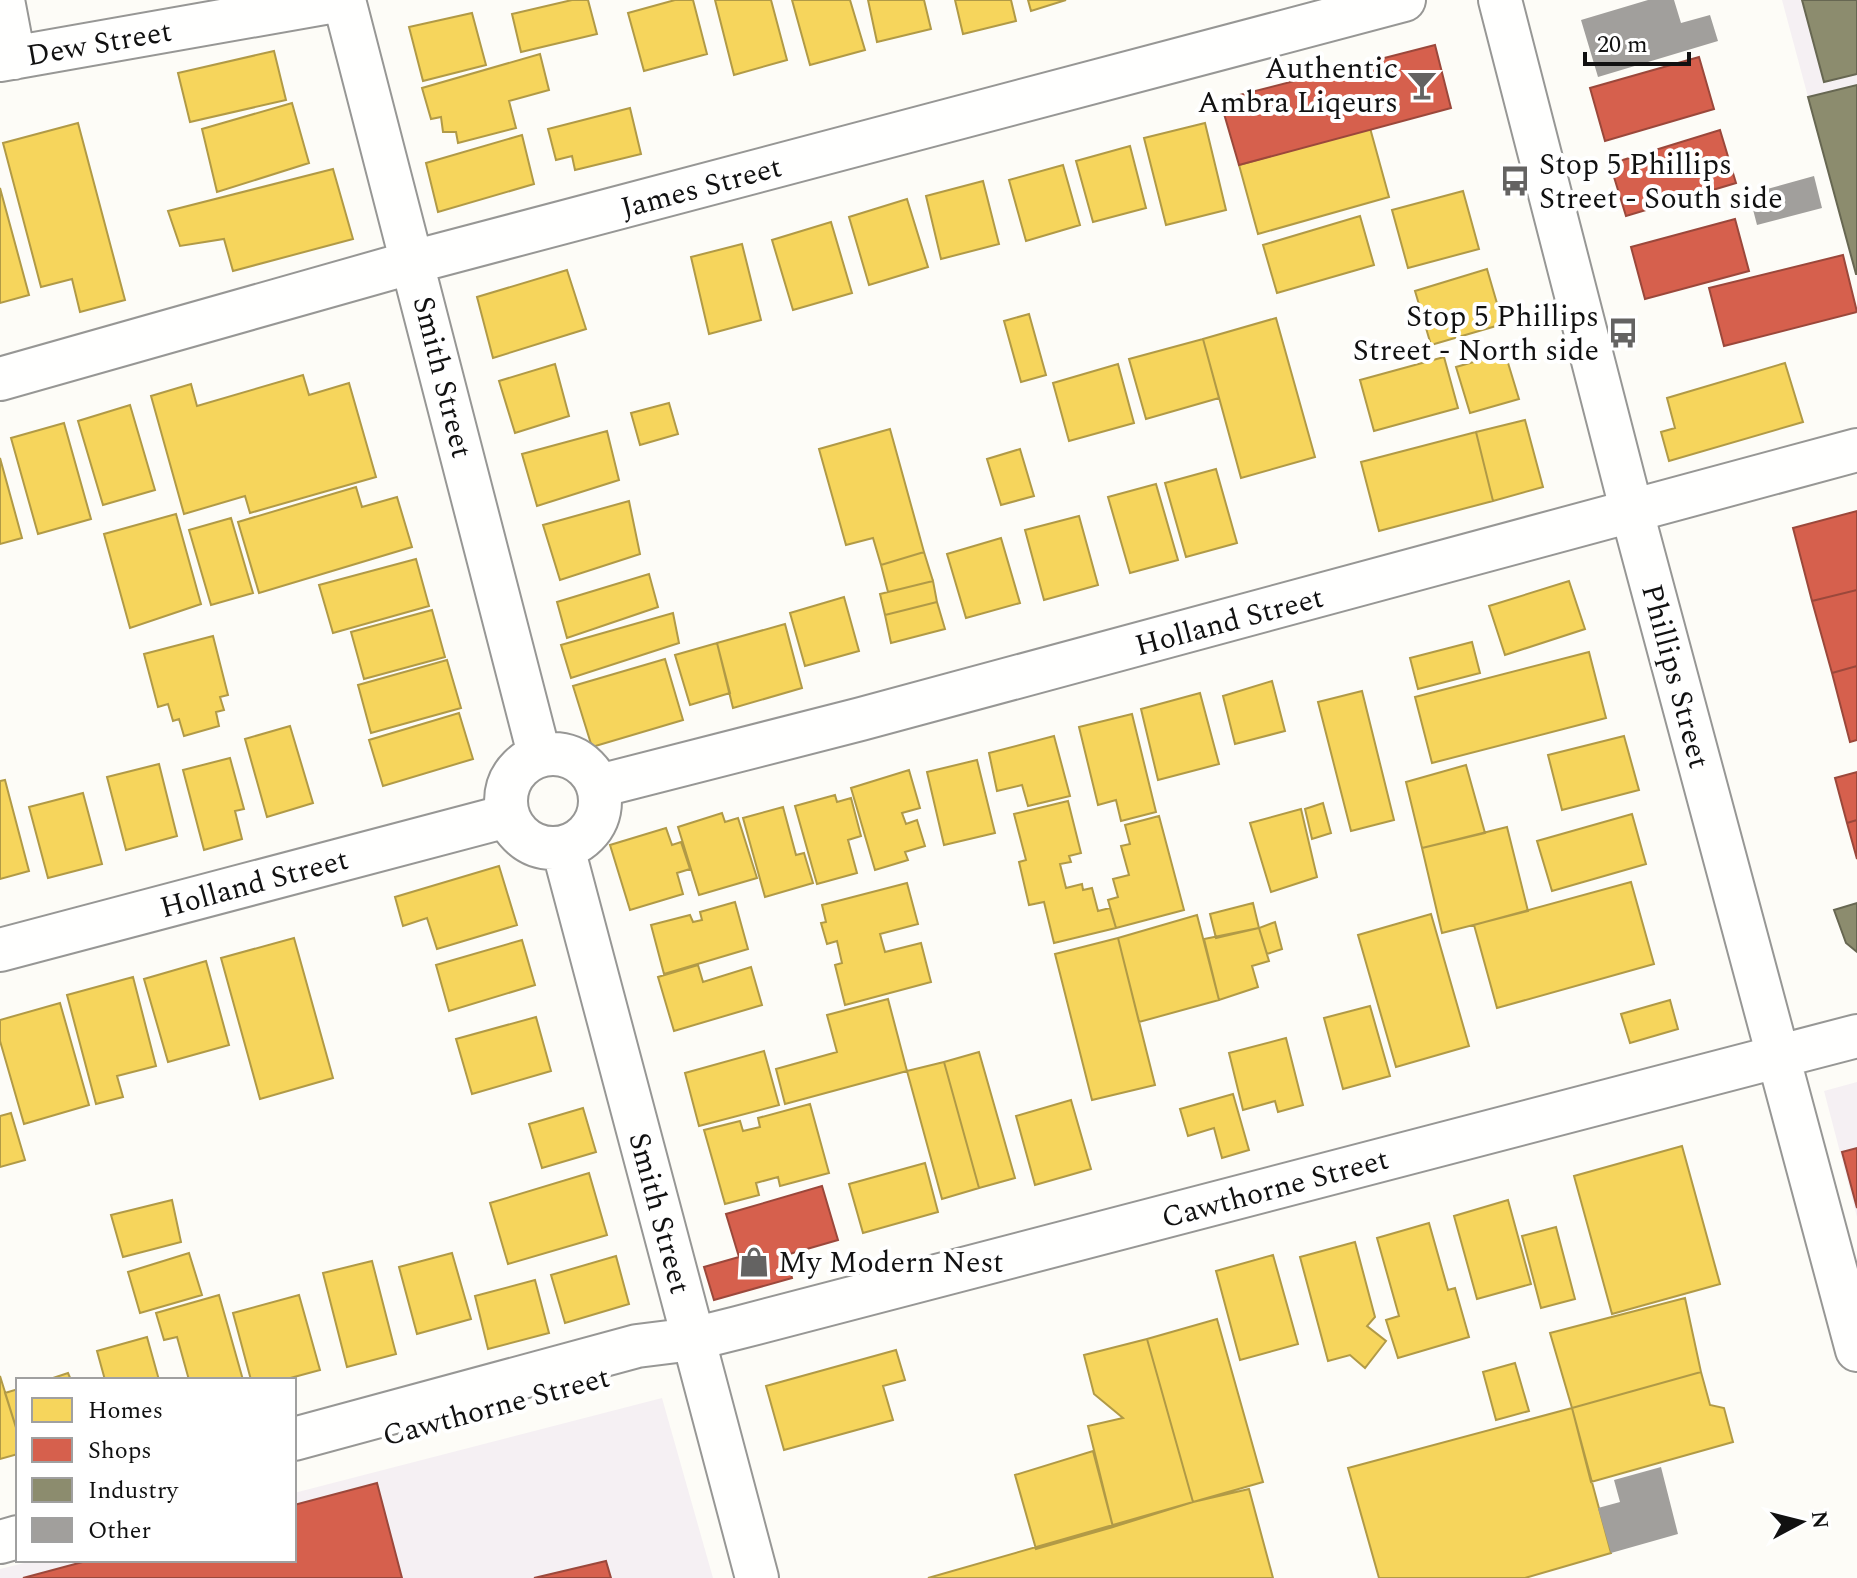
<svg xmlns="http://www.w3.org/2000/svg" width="1857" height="1578" font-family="Spectral,serif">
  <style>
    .industrial { fill: #f5f0f3 }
    .homes { fill: #f6d55c; stroke: #b19a46; stroke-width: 2 }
    .shops { fill: #d6604d; stroke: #9b483b; stroke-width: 2 }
    .industry { fill: #8c8c6e; stroke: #676752; stroke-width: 2 }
    .building { fill: #a19f9c }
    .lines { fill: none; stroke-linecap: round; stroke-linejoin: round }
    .minor-casing { stroke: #979795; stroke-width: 46 }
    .minor { stroke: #fffffe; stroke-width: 42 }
    .labels { text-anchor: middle; stroke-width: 8; stroke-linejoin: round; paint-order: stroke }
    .street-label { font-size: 30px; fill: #111; stroke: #fff }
    .poi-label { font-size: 30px; fill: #111; stroke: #fff; text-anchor: end }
  </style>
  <rect width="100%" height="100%" fill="#fdfcf7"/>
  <!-- industrial -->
  <path class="industrial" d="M1782,0h75v278l-49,-181z
    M1857,1082v135l-33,-126z
    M662,1398l51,180h-713v-9l36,-9h258v-67z"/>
  <!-- homes -->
  <path class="homes" d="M572,0h16l9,34 -76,18 -9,-38z
    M675,0h18l14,54 -63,17 -16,-58z
    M715,0h56l16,60 -53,15z
    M792,0h58l15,50 -55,15z
    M868,0h56l7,29 -54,13z
    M955,0h56l5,21 -53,13z
    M1028,0h38l-35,11z
    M472,13l14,52 -63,16 -14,-54z
    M274,51l12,49 -96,22 -12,-49z
    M540,54l9,36 -40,11 7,27 -58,15 -2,-11h-13l-2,-15 -10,2 -9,-31z
    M292,103l17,60 -92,29 -15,-63z
    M630,108l11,46 -66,16 -3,-14 -16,4 -8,-31z
    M78,123l47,177 -45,12 -8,-33 -31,8 -38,-144z
    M1205,123l21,87 -60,15 -22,-87z
    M1370,128l19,69 -131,37 -19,-69z
    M522,135l12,49 -96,28 -12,-49z
    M1130,146l16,62 -53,14 -17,-61z
    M1063,165l17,60 -54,16 -17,-61z
    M333,169l20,70 -120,32 -9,-32 -44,7 -12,-35z
    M983,181l16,63 -58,15 -15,-63z
    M0,188l29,107 -29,8z
    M1463,191l16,58 -71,19 -16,-58z
    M907,199l21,68 -59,18 -20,-68z
    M1360,216l14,49 -97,28 -14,-48z
    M831,222l21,71 -59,17 -21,-70z
    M742,244l19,76 -52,14 -18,-77z
    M1487,269l16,55 -72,21 -16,-54z
    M567,270l19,59 -93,29 -16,-61z
    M1029,314l17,61 -25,7 -17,-61z
    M1276,318l39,139 -74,21 -38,-139z
    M1203,339l16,59 -73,21 -17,-60z
    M1505,353l14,46 -49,14 -14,-46z
    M1444,357l14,51 -84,23 -14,-51z
    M1785,363l18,59 -134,39 -8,-29 14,-4 -8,-30z
    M555,364l14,52 -54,17 -16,-52z
    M1118,364l16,59 -65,18 -16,-58z
    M303,375l6,20 40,-12 27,94 -126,36 -5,-17 -61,18 -33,-118 40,-12 6,22z
    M669,403l9,31 -38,11 -9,-32z
    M130,405l25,85 -52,15 -25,-84z
    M1525,420l18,67 -50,14 -17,-69z
    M64,423l27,96 -53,15 -27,-96z
    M890,429l34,123 -43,13 -8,-27 -27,7 -27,-96z
    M607,431l12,49 -82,26 -15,-52z
    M1476,432l17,69 -114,30 -18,-69z
    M1020,449l14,47 -33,9 -14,-46z
    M0,458l22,80 -22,6z
    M1216,469l21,74 -51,14 -21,-74z
    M1156,484l22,76 -48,13 -22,-76z
    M356,487l6,20 35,-10 15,50 -153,46 -21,-71z
    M629,501l11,53 -80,26 -17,-55z
    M176,514l25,90 -71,24 -26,-94z
    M1079,516l19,69 -54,15 -19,-70z
    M231,518l22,75 -42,12 -22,-75z
    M1001,538l19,65 -54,15 -19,-64z
    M924,552l9,29 -45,11 -7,-27z
    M416,559l13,47 -96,27 -14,-48z
    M649,574l9,33 -91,31 -10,-36z
    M933,581l4,21 -52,13 -5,-21z
    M1569,581l16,48 -80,26 -16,-49z
    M844,597l15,54 -54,15 -15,-53z
    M937,602l8,27 -54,14 -6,-28z
    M432,610l13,47 -81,22 -13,-47z
    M673,613l6,30 -108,35 -10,-33z
    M785,624l17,64 -69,20 -16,-65z
    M213,636l15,59 -8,2 4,13 -8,2 3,14 -35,10 -5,-17 -6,2 -5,-17 -10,3 -14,-53z
    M1472,642l8,31 -62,16 -8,-31z
    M717,643l13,50 -40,12 -15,-50z
    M1589,652l17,66 -174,45 -17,-66z
    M665,659l18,61 -91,27 -19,-61z
    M447,660l14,48 -90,25 -13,-48z
    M1272,681l13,50 -50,13 -12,-48z
    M1362,691l32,129 -43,11 -33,-129z
    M1200,693l19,71 -61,16 -17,-71z
    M459,713l14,46 -90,27 -14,-46z
    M1132,714l24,98 -35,9 -5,-21 -18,5 -19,-78z
    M290,726l23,77 -46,14 -22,-78z
    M1054,736l16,60 -42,10 -6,-21 -25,6 -8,-38z
    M1624,736l15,54 -77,20 -14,-55z
    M230,758l14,51 -9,2 7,28 -38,11 -21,-80z
    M977,760l18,73 -51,12 -17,-73z
    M159,764l18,72 -51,14 -19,-73z
    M1466,765l19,68 -63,15 -16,-66z
    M909,770l11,38 -18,5 4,11 11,-4 8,26 -20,6 3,8 -33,10 -24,-82z
    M5,780l24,91 -29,8v-98z
    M83,793l19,71 -54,14 -19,-71z
    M835,795l2,7 14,-4 10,38 -13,4 9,33 -40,11 -22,-78z
    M1068,801l13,52 -12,3 2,6 -11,2 6,24 16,-4 1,6 9,-2 6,23 12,-3 6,20 -62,15 -10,-41 -15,3 -10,-43 7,-2 -12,-46z
    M1323,803l8,30 -19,6 -7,-30z
    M783,807l13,48 8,-2 9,30 -48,14 -22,-79z
    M1301,809l16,68 -46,15 -21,-69z
    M722,813l3,9 13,-4 19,60 -58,17 -21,-68z
    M1632,814l14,50 -94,27 -15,-50z
    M1159,816l25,94 -68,18 -8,-28 10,-3 -5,-18 16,-4 -8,-29 9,-2 -5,-19z
    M1507,827l21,84 -86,22 -20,-85z
    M666,828l6,17 9,-3 9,27 -13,4 6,21 -53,16 -20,-65z
    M499,866l18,59 -80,24 -10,-31 -24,8 -8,-29z
    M1631,882l23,82 -157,44 -23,-83z
    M907,883l11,41 -38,10 5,18 36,-9 10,39 -86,23 -10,-40 7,-2 -5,-22 -10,3 -6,-21 5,-1 -4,-17z
    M735,902l13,47 -84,25 -13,-49 39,-10 3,7 9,-2 -2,-8z
    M1253,903l6,25 -43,10 -6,-24z
    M1431,914l38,132 -73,21 -38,-132z
    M1197,915l22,85 -80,22 -21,-84z
    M1275,922l7,27 -15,5 -8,-26z
    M1259,928l10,33 -17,5 6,21 -39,13 -15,-61z
    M294,938l39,140 -73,21 -39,-141z
    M1118,938l37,147 -63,15 -37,-146z
    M522,940l13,45 -86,26 -13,-46z
    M206,961l23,84 -61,17 -24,-83z
    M698,965l5,17 48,-15 11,38 -88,26 -16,-54z
    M133,977l23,89 -39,10 6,21 -27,7 -29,-109z
    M888,999l19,72 -122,33 -9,-35 61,-17 -10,-37z
    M1670,1000l8,29 -48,14 -9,-29z
    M60,1003l29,102 -65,19 -24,-83v-21z
    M1370,1006l20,70 -47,13 -19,-71z
    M536,1017l15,54 -79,23 -16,-55z
    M1286,1038l17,67 -25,7 -3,-11 -32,9 -14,-57z
    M764,1051l15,54 -80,21 -14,-53z
    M979,1052l36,126 -36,10 -35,-126z
    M944,1062l35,126 -37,11 -35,-128z
    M1233,1094l16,56 -27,8 -8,-30 -26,8 -8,-27z
    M1071,1100l20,69 -56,16 -19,-69z
    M810,1104l19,69 -49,13 -2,-9 -22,6 3,12 -34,9 -21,-74 36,-9 3,10 17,-4 -2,-9z
    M583,1108l13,44 -54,16 -13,-44z
    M11,1113l14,47 -25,7v-51z
    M1682,1146l38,138 -108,30 -38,-138z
    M925,1163l13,49 -75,21 -14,-49z
    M589,1173l18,62 -99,29 -18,-61z
    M172,1200l9,42 -58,15 -12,-42z
    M1508,1200l23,84 -54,15 -23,-83z
    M1429,1223l19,67 7,-2 14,49 -71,21 -12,-38 13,-4 -22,-78z
    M1556,1227l19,72 -34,9 -19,-72z
    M1355,1242l20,75 -8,9 19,15 -21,27 -15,-13 -22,6 -28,-104z
    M189,1253l13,42 -62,18 -12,-41z
    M452,1253l19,66 -54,15 -18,-67z
    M1273,1255l25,89 -58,16 -24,-89z
    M616,1256l13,48 -64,19 -14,-48z
    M372,1261l24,93 -49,13 -24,-94z
    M535,1280l14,53 -61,16 -13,-53z
    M219,1295l24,85h-54l-12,-43 -13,3 -8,-27z
    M299,1295l21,75 -37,10h-32l-18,-67z
    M1685,1298l16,74 -129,36 -22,-75z
    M1217,1319l46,163 -70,20 -46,-163z
    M147,1337l12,43h-54l-8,-29z
    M1147,1339l46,163 -80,25 -25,-101 35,-8 -29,-24 -10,-39z
    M896,1350l9,30 -22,6 10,34 -109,30 -18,-64z
    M1515,1363l14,48 -33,9 -13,-48z
    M1701,1372l9,33 14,3 9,34 -142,40 -19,-74z
    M68,1373l3,7h-24z
    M0,1376l18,58v20l-18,5z
    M18,1389v45l-13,-41z
    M1572,1408l39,145 -86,25h-146l-31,-110z
    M1093,1451l20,76 -77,22 -21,-74z
    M1249,1489l24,89h-345l265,-76z"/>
  <!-- shops -->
  <path class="shops" d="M1435,45l16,63 -212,57 -19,-65z
    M1699,57l15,52 -109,32 -15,-53z
    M1720,130l16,53 -110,33 -16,-52z
    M1735,219l14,52 -104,28 -14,-52z
    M1843,255l14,57 -133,34 -15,-58z
    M1857,511v79l-45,11 -19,-73z
    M1857,590v76l-25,7 -20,-72z
    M1857,666v74l-7,2 -18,-69z
    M1857,772v48l-10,3 -12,-45z
    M1857,820v39l-10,-36z
    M1857,1148v60l-15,-56z
    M822,1186l16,54 -52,15 6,23 -78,22 -10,-33 35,-10 -13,-43z
    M377,1483l25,95h-379l67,-18h204v-55z
    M606,1561l5,17h-77z"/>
  <!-- industry -->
  <path class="industry" d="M1802,0h55v74l-33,8z
    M1857,85v189h-1l-48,-177z
    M1857,903v49l-11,-9 -12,-33z"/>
  <!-- building -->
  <path class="building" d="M1648,0h26l7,23 29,-8 8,26 -120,36 -17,-57z
    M1814,176l8,32 -65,17 -8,-31z
    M1661,1467l17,67 -67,19 -13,-45 22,-6 -6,-22z"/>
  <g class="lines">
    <!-- minor casing -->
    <g class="minor-casing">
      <path id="minor" d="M3,0l11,58
        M344,0l195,754
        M1500,0l132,512 225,838
        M0,60l341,-60
        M0,379l413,-117 991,-262
        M506 801a47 47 0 1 1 94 0a47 47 0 1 1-94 0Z
        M599,786l262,-67 996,-269
        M563,848l194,730
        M0,950l507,-134
        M294,1439l343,-93 56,-7 44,-11 1120,-292
        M0,1542l18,-5"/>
    </g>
    <!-- minor -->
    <use href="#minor" class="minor"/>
  </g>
  <!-- icons -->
  <defs>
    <g id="bar-bare" transform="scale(2.4)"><path d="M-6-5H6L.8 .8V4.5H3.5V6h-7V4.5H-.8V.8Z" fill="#646362" stroke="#fff" stroke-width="2.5" paint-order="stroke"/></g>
    <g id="bus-bare" transform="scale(2.4)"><path d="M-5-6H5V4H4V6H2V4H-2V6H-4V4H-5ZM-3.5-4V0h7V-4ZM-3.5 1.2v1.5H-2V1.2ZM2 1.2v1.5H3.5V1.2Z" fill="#646362" stroke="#fff" stroke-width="2.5" paint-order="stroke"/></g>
    <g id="shop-bare" transform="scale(2.4)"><path d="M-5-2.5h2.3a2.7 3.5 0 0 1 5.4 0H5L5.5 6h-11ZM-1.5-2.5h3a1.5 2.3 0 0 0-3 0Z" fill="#646362" stroke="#fff" stroke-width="2.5" paint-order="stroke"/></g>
  </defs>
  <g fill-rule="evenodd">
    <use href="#bar-bare" x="1422" y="85"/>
    <use href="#bus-bare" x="1515" y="181"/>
    <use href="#bus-bare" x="1623" y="333"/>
    <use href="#shop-bare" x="754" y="1262"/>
  </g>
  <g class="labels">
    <!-- street labels -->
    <g class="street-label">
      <text transform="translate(99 43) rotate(-10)" y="10">Dew Street</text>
      <text transform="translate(701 187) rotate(-15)" y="10">James Street</text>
      <text transform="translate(443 377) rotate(76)" y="10">Smith Street</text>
      <text transform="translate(1229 621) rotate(-15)" y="10">Holland Street</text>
      <text transform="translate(1676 676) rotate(75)" y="10">Phillips Street</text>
      <text transform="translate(254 883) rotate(-15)" y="10">Holland Street</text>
      <text transform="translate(1275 1188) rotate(-15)" y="10">Cawthorne Street</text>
      <text transform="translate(660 1213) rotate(75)" y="10">Smith Street</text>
      <text transform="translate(496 1406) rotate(-15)" y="10">Cawthorne Street</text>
    </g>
    <!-- poi labels -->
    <g class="poi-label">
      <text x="1398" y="78">Authentic<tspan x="1398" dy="34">Ambra Liqeurs</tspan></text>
      <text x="1539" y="174" text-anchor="start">Stop 5 Phillips<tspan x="1539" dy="34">Street - South side</tspan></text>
      <text x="1599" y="326">Stop 5 Phillips<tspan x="1599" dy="34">Street - North side</tspan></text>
      <text x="778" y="1272" text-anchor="start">My Modern Nest</text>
    </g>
  </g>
  <!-- legend -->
  <rect x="16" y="1378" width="280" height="184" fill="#ffffff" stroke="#a0a0a0" stroke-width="2"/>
  <rect x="32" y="1398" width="40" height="24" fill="#f6d55c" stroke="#a0a0a0" stroke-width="2"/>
  <text x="88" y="1418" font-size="24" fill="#111111">Homes</text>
  <rect x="32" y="1438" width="40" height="24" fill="#d6604d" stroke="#a0a0a0" stroke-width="2"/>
  <text x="88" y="1458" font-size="24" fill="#111111">Shops</text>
  <rect x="32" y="1478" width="40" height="24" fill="#8c8c6e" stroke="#a0a0a0" stroke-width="2"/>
  <text x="88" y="1498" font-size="24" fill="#111111">Industry</text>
  <rect x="32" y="1518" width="40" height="24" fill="#a19f9c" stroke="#a0a0a0" stroke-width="2"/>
  <text x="88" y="1538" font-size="24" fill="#111111">Other</text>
  <!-- north arrow -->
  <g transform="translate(1801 1522) rotate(83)" stroke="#ffffff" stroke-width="6" paint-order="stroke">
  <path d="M0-6L14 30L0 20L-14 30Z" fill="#111111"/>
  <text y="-12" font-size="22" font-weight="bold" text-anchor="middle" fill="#111111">N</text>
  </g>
  <!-- scale -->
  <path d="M1585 52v12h104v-12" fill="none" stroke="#111111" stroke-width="4"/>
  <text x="1597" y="52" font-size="24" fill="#111111" stroke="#ffffff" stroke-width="6" paint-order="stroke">20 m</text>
</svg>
